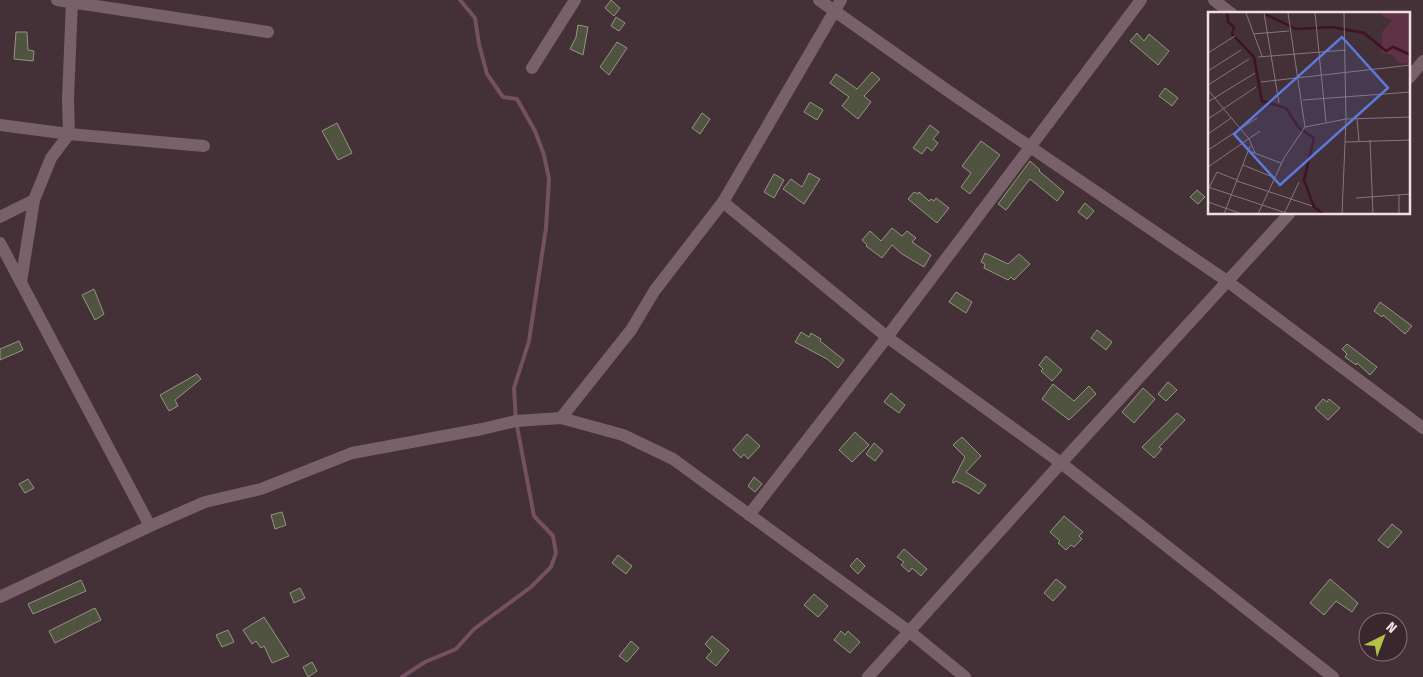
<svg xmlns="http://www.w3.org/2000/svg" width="1423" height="677" font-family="'Fira Sans Condensed',sans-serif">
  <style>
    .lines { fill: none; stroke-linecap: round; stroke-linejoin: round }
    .stream { stroke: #745060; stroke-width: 4 }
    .building { fill: #50533f; stroke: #939781 }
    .minor { stroke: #796169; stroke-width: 12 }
    .inset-river { fill: none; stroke: #3f1227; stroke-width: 2.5 }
    .inset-road { fill: none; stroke: #88767c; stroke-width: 1 }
    .view { fill: #5c7adc; fill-opacity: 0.15; stroke: #5c7adc; stroke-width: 2.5 }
    .inset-edge { fill: none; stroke: #eee0e4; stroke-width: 2.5 }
  </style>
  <rect width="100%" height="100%" fill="#443037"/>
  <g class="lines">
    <!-- stream -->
    <path class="stream" d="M402,677l23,-15 31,-13 18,-20 57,-42 20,-20 5,-14 -3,-17 -19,-20 -18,-95 -2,-33 15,-47 17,-113 3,-49 -5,-24 -9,-24 -18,-32 -14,-2 -16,-23 -8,-30 -4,-26 -15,-18"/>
  </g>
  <!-- building -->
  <path class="building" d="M611,0l9,8 -6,8 -9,-8z
    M616,17l9,6 -6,8 -8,-5z
    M578,25l10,2 -5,28 -13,-6 6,-12z
    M16,32h11l1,18 6,1 -1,10 -19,-2z
    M1137,33l7,8 5,-7 20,17 -11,14 -28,-24z
    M617,42l10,6 -18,27 -9,-8z
    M872,72l8,7 -16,17 7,6 -13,17 -16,-13 7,-9 -19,-14 6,-9 21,15z
    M1165,88l13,10 -6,8 -13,-10z
    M810,102l13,8 -6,10 -13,-8z
    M702,113l8,6 -10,15 -8,-6z
    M337,123l15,30 -14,7 -16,-29z
    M930,125l9,7 -6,7 5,4 -6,8 -5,-4 -5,7 -9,-6z
    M981,141l19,14 -30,39 -9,-7 10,-14 -9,-7z
    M1030,161l10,9 -1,1 25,21 -7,9 -27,-22 -24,31 -8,-6z
    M809,173l11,6 -16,25 -21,-15 8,-10 11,8z
    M774,174l10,6 -10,18 -10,-6z
    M1197,190l8,7 -7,7 -8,-7z
    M914,192l4,2 1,-2 10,9 2,-2 3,2 2,-3 13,10 -12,15 -29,-24z
    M1085,203l9,8 -7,8 -9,-7z
    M892,228l10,8 5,-5 9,7 -4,4 19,13 -7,12 -22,-13 -10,-9 -10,13 -16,-12 1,-1 -5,-5 8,-9 11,10z
    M985,253l23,11 11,-10 11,10 -16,16 -3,-3 -3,3 -24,-12 1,-4 -4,-2z
    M94,289l10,25 -9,6 -13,-25z
    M956,292l16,10 -6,11 -17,-11z
    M1380,302l32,24 -7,8 -22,-19 -1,2 -8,-6z
    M1097,330l15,12 -6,8 -15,-12z
    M801,332l8,5 2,-4 10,6 -1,2 24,19 -6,8 -11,-9 -32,-17z
    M19,341l4,9 -23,10v-11z
    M1347,344l30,23 -7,8 -13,-12 -1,2 -11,-8 2,-3 -5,-5z
    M1046,356l16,14 -10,11 -11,-10 2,-2 -4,-4z
    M197,374l4,5 -26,21 3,6 -9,5 -9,-16z
    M1168,382l9,8 -11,11 -8,-7z
    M1053,384l21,17 15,-15 7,8 -27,26 -27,-21z
    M1143,388l12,11 -21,24 -12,-11z
    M891,393l14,12 -6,8 -15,-11z
    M1323,399l4,3 2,-3 11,9 -12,12 -13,-12z
    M1177,413l8,7 -26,27 3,2 -8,9 -12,-11z
    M855,432l14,13 -17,17 -13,-12z
    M747,434l13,12 -12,13 -4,-5 -3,4 -8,-8z
    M962,437l19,19 -15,16 20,13 -7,9 -11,-7 -12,-6 -2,2 -2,-1 13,-25 -12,-12z
    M874,443l9,8 -8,10 -9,-7z
    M754,477l8,7 -7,8 -7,-6z
    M28,479l6,9 -9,5 -6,-9z
    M282,512l4,13 -11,4 -4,-14z
    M1064,516l19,16 -4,4 3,3 -8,8 -3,-2 -5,5 -8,-7 2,-2 -10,-9z
    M1392,524l10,8 -14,16 -10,-8z
    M904,549l23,20 -6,7 -9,-8 -3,4 -8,-7 3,-3 -7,-5z
    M618,555l14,11 -6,8 -14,-11z
    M857,558l8,8 -7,8 -8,-8z
    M1056,579l10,8 -13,14 -9,-8z
    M1330,579l28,24 -6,9 -16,-11 -12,14 -14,-12z
    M81,580l5,11 -53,23 -5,-10z
    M300,588l5,10 -11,5 -4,-10z
    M814,594l14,12 -10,11 -14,-12z
    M95,608l6,12 -46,23 -6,-12z
    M264,617l25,39 -17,7 -8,-17 -3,2 -5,-7 -4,3 -9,-14z
    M228,630l6,12 -12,5 -6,-12z
    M841,631l4,4 3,-4 12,11 -10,11 -16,-13z
    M712,636l17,14 -13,16 -10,-8 6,-7 -7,-7z
    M631,641l8,7 -12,14 -8,-6z
    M312,662l5,9 -9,6 -5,-10z"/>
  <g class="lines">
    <!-- minor -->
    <path class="minor" d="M57,0l211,32
      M819,0l132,93 276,188 196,147
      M1214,0l18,14
      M532,68l43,-68
      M1409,78l14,-17
      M0,125l69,9 135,12
      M723,202l164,135 174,126 272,214
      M0,217l34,-17
      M0,243l150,283
      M21,282l13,-82 17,-42 18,-24 -1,-35 4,-99
      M561,418l70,-88 24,-40 68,-88 118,-202
      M749,515l138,-178 254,-337
      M0,597l150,-71 55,-24 56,-13 91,-36 130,-24 34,-8 45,-3 62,17 50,24 237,173 55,45
      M868,677l193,-214 228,-249"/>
  </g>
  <!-- overview -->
  <g transform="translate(1208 12)">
    <rect width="202" height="202" fill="#443037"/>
    <path d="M174,1h28v51l-12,-1 -5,-8 -12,-2 1,-21 10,-12 -10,-4z" fill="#603245"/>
    <path class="inset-river" d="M19,1l1,9 6,5 -2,7 22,23 8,44 24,7 13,20 15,10 -10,42 10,27 9,7M55,1l33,16 36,-2 32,6 22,18 7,-4 18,8"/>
    <path class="inset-road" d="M38,1l16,43M56,1l15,90M80,1l17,114M107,1l11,109M45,22l36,-3M0,41l27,-17M50,45l88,-7M0,59l33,-21M53,70l150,-17M0,73l41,-26M0,78l41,49 6,14M95,88l108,-8M0,90l47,-29M0,107l48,-32M149,107l2,22M0,122l23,-16M162,128l3,74M137,130l66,-2M0,138l49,-32M41,139l32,12M35,153l32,13M0,155l52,-36M29,169l75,25M0,175l81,27M0,178l9,-18 20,8M191,183v19M148,186l55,-4M0,190l34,12M77,200l14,-30M16,202l26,-68M50,202l26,-56 21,-31 41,-8 65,-2M134,202l4,-95 -2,-106"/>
    <path class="view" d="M134,25l46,51 -108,97 -46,-51z"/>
    <rect width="202" height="202" class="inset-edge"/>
  </g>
  <!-- north arrow -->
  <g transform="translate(1383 637) rotate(42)"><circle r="24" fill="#3a262d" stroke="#827076"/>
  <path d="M0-4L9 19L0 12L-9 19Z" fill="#b4c24a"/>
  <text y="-8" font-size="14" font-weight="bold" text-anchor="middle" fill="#eee0e4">N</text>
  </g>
</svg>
